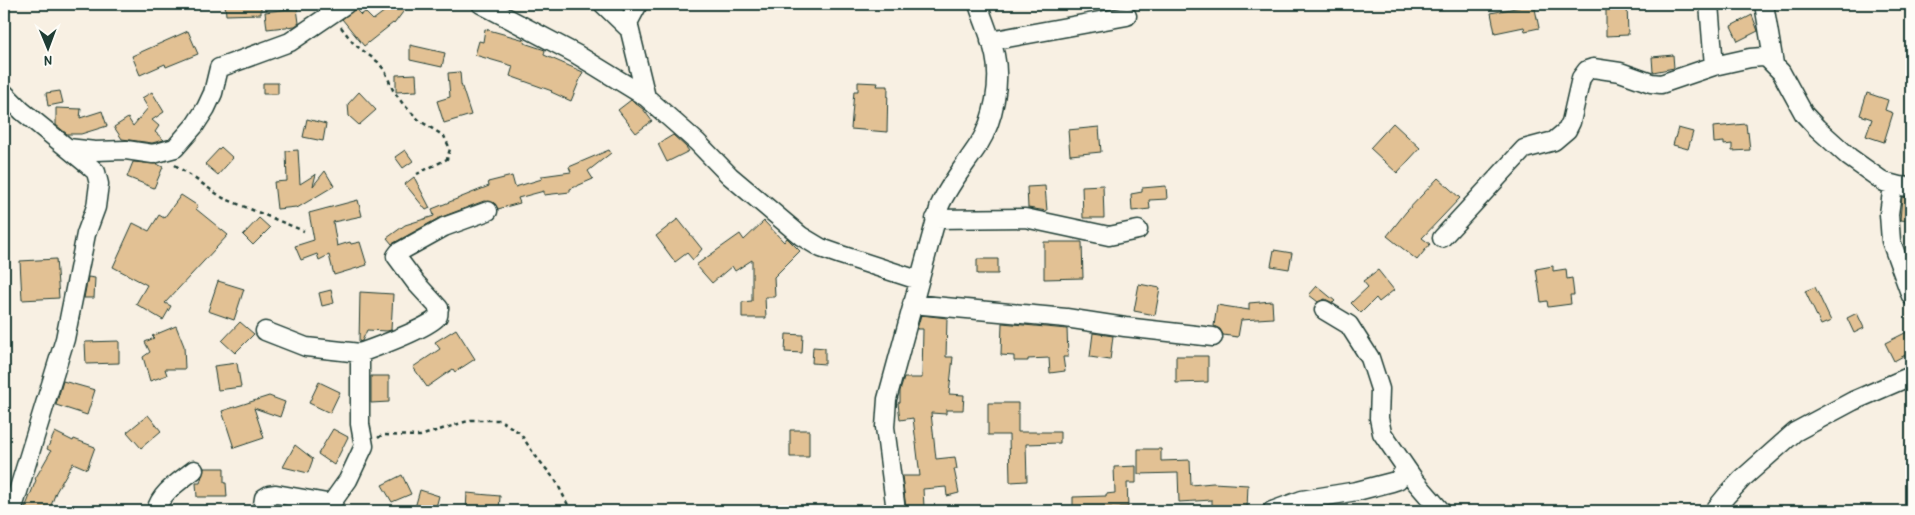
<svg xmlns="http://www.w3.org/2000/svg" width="1915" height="515" font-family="'Patrick Hand',sans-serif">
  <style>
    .building { fill: #e2c194; stroke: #1f3d34 }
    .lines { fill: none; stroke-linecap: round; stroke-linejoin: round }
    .street-casing { stroke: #1f3d34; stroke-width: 21 }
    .path { stroke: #1f3d34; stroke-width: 2.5; stroke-dasharray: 4 4; stroke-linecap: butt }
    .street { stroke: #fdfcf7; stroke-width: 18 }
  </style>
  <rect width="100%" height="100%" fill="#f8f0e3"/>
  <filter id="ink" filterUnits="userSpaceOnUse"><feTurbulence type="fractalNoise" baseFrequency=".02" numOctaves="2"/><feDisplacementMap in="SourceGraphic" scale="10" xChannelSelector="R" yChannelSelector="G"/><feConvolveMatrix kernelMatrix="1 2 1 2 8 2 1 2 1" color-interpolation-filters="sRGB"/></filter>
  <g filter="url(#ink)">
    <!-- building -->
    <path class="building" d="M225,4h36v10l-35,1z
      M386,4h23l-15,20 -1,-1 -29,23 -22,-27 13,-10 6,6 4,-3 8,8 12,-9z
      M1519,4h15l5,24 -14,3 -1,-4 -29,6 -4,-20 29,-6z
      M1606,4h21l1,31 -22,1z
      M297,8l2,15 -4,3 -28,3 -2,-17z
      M1752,15l6,16 -20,10 -7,-15z
      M485,29l40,11 -1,3 21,7 -1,5 39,17 -12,29 -20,-9 1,-1 -42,-15 3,-10 -38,-11 4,-14 4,1z
      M188,31l10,23 -32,13 -1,-3 -25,11 -8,-19z
      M410,45l35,8 -3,14 -32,-7z
      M1673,55l1,13 -21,4 -1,-15z
      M460,72l1,12 10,31 -27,8 -7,-22 13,-4 -2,-24z
      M416,74l1,17 -21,1v-17z
      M858,82l20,1 -1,3h11l-1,46 -36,-3 3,-38h4z
      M263,83h15v11h-15z
      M60,91l3,12 -15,3 -2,-13z
      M152,92l12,20 -12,8 7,6 -4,6 9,8 -12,3 -30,-4 -8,-12 14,-9 5,8 15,-18 -6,-10z
      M359,92l17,18 -17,15 -10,-9 -1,-12z
      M1867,93l21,7 -3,10 8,3 -9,29 -18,-6 6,-17 -12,-4z
      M631,100l12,9 9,12 -16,12 -18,-23z
      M56,108l25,1 -1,9 22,-7 5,15 -26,8h-14l-11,-9z
      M307,119l19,5 -3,17 -20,-4z
      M1393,123l27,25 -23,25 -27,-25z
      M1746,124l1,9 1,-1 2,18 -18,1v-7l-8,1v-3l-10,1 -1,-16z
      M1099,127l2,25 -31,3 -2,-25z
      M1678,128l15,4 -5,17 -15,-4z
      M673,135l13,12 3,4 -22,11 -9,-18z
      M221,147l12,11 -15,17 -13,-11z
      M298,150l2,34 16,-10 -3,12 12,-15 9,15 -37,22 -1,-1 -19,2 -3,-27 13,-1 -1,-30z
      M405,150l8,11 -10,7 -8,-11z
      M609,150l2,3 -23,18 5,8 -23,10v3l-26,3v-4l-26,7 2,5 -22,6 -4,-6 -10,-2 -45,17 -47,26 -5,-6 18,-13 29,-9 -2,-7 57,-23 -1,-4 24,-6 3,11 27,-8v-3l29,-4 -2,-5z
      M133,162l24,2 6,3 -9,21 -27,-11z
      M414,177l16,31 -4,2 -21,-26z
      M1438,178l22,20 -38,40 8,6 -13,16 -30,-24 19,-24z
      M1103,185l1,33h-21l-1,-32z
      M1045,186l2,25 -19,-3 -1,-21z
      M1166,186l1,13 -18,1 1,9 -18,2 -1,-17 11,-2v-4z
      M181,195l17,11 -2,3 32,26 -63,68 6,3 -8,14 -27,-16 11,-19 -34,-18 20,-44 16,8 10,-16 5,3z
      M1902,197h9v24l-11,-1z
      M358,200l4,16 -29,6 4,24 13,-4 1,2 9,-2 7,23 -33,10 -5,-20 -10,5 -2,-6 -16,6 -6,-14 19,-6 -5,-27z
      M259,218l11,10 -17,17 -10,-10z
      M678,219l24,30 -9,11 -6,-7 -12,9 -19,-26z
      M764,221l20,21 3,-4 13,13 -26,26 1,20h-10l1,21h-24v-16l10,-1v-41l-17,11 -3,-5 -20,17 -16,-18 44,-31 4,6z
      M1044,242h38l1,36 -39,1z
      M1274,250l18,3 -3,16 -18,-3z
      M56,259l3,39 -37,2 -2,-39z
      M977,259h21v15h-21z
      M1553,266v5l13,-2 1,10 5,-1 2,17h-4l1,9 -23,3 -1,-6 -6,1 -5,-33z
      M1378,270l16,20 -15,12 -3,-4 -15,15 -10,-10 17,-16 -5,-6z
      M88,277l7,1 -1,20h-10z
      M218,281l26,8 -10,31 -26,-9z
      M1139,284l21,4 -5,27 -21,-4z
      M1317,286l18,15 -2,2 -8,-4 -7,3 -9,-7z
      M1815,287l16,34 -10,4 -16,-34z
      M331,290l3,13 -12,3 -3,-13z
      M360,292l33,2 -2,36 -4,1 -20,-1 -5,11 -3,1z
      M1272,301l1,17 -32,2 -3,17 -15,-2 -3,-6 -6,-3 3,-21 32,5v-7z
      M1857,313l7,15 -10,5 -7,-15z
      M921,315l26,3 -1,39h7l-4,37 15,1 -1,15h-17v4l-15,-1 5,46 19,-2 2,12h-3l5,24 -12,3 -1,-9 -23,2 1,18 -18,1 -4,-32h18l-7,-58 -13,2 -2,-17 2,-1v-11l4,-13h18l1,-49h-6z
      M240,322l14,12 -19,19 -13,-12z
      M1002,323l65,6 1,28h-5l2,14 -15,2 -1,-15 -21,1v2h-14v-5l-13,-1z
      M176,326l8,20 1,23h-20l2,6 -17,6 -7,-24 7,-5 -5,-10 9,-4 -2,-2z
      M456,329l19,30 -20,13 -2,-3 -26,18 -14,-20 27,-18 -5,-7z
      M1911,330v22l-17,9 -9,-18z
      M1093,333l20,3 -3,24 -20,-3z
      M786,334l17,1 -1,18 -17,-1z
      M119,341v22l-33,1 -1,-22z
      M813,347l12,1v16l-13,-1z
      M1176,356h32v26l-32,1z
      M237,363l4,24 -23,3 -4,-24z
      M371,376h18v26l-18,1z
      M63,381l32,9 -8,25 -31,-10z
      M319,382l21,10 -10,21 -21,-10z
      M269,396l16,6 -5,15 -26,-9 10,30 -30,10 -12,-37z
      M988,403h30v29h42v11l-34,1 1,37 -17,1 -1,-47h-21z
      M148,415l13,16 -20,17 -14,-16z
      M333,429l15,8 -14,28 -16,-11z
      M790,430h19v27h-19z
      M55,432l18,9 1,-2 21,8 -8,22 -14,-6 -17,29 -7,19h-25l12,-31 -1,-1 16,-28 -4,-2z
      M295,445l18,14 -5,14 -25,-6z
      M1138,449h23v12l29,-1 1,25 22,-2 35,2 -1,23 -35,-2v-6l-33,2 -1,-29 -40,1z
      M1136,466v17h-9l1,24 -34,1 1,3h-22v-14l33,-1v-2l9,-1 -1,-26z
      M204,468h20v15h2l1,14h-30l-1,-14h4z
      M402,475l9,19 -19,8 -10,-17z
      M420,490l19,6 -4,15h-21z
      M467,493l33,3 -1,15h-33z"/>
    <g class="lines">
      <!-- street casing -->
      <g class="street-casing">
        <path id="street" d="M481,4l95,50 70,43 51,45 33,34 71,60 20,12 20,7 77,25
          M603,4l26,25
          M638,4l-9,17v6l17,70
          M1709,4l5,62
          M1764,4l10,60
          M990,41l137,-25
          M4,93l18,18 65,53 9,8 3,12 -3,23 -10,27 -21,105 -53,172
          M68,148l27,3 31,-1 27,4 22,-6 20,-23 11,-17 7,-15 6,-25 71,-26 56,-38
          M1893,185l-4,29 2,27 20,55
          M935,219l90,-1 84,18 29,-6
          M1442,238l82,-89 30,-8 13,-11 4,-8 10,-44 6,-8 6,-2 27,4 31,11 10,1 53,-18 36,-8 13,-1 5,2 13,13 23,42 13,14 32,29 35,25 15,4 12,1
          M912,304l154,14 59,9 88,10
          M1324,310l25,15 21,33 10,31 -1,29 3,15 33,48 26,30
          M265,331l41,16 54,6
          M156,511c4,-18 23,-29 38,-41
          M262,511l2,-13 5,-3 7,-1 51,9 6,-2 15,-21 16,-34 -4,-22v-71c14,-5 72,-26 78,-37 1,-3 0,-6 1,-8l-23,-25 -20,-27 3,-4 45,-25 44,-16
          M896,511l-11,-84 2,-28 53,-194c10,-22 26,-41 39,-61 15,-24 22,-62 16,-89 -4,-18 -12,-35 -17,-51
          M1272,511l30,-11 55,-9 35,-9 6,-2 8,-12
          M1714,511l13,-16 15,-16 53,-47 58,-31 58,-25"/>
      </g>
      <!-- path -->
      <path class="path" d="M341,27l13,17 24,18 7,9 8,19 10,14 17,17 24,15 6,13 -3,10 -30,15
        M175,165l48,33 81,33
        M378,438l4,-3 38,1 51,-16h29l20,13 14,21 22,27 15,30"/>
      <!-- street -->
      <use href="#street" class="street"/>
    </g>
  </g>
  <!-- margin -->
  <rect width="1915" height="515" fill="none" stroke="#fdfcf7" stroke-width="20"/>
  <rect x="10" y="10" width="1895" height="495" fill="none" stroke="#1f3d34" stroke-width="2" filter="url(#ink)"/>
  <!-- north arrow -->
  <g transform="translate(48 48) rotate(179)" stroke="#fdfcf7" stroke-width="4" paint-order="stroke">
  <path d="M0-4L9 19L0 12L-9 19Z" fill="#1f3d34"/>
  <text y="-8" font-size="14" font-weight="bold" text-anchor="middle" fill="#1f3d34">N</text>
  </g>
</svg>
